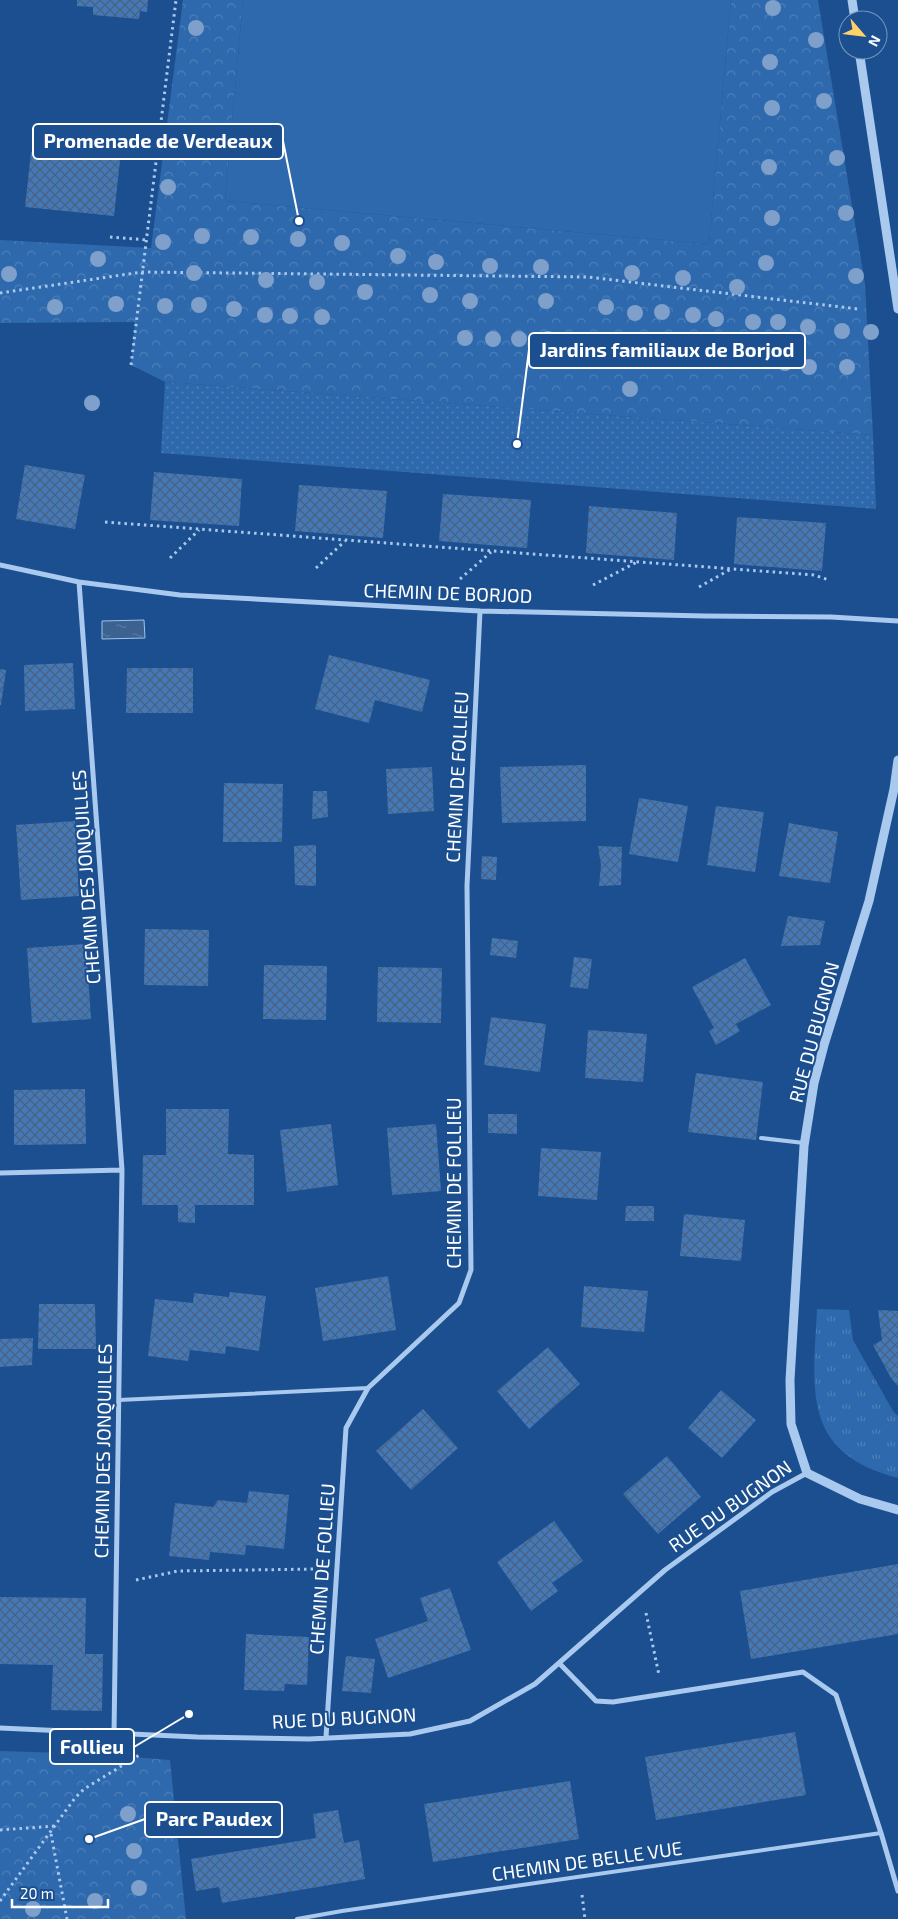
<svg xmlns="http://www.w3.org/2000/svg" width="898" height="1919" font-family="'Exo 2',sans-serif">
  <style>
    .grass { fill: url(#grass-tufts) }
    .forest { fill: url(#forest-crowns) }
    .garden { fill: url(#garden-dots) }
    .pitch { fill: #2e69ad }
    .water { fill: url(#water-ripples); stroke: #9cc4f0 }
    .building { fill: url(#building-cross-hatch) }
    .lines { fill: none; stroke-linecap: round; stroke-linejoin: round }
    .path { stroke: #a9c9ee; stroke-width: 3; stroke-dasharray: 2.5 4; stroke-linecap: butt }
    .service { stroke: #a9c9ee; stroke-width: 4 }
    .minor { stroke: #a9c9ee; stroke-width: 5 }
    .tertiary { stroke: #a9c9ee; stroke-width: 9 }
    .tree { fill: #7ea0ca }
    .labels { text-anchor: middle; stroke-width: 4; stroke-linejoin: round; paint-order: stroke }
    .street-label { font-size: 19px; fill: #fff; stroke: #1b4f8f }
    .leader { fill: none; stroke: #fff; stroke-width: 2 }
    .callout-dot { fill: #fff; stroke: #1b4f8f; stroke-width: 2 }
    .callout { fill: #1b4f8f; stroke: #fff; stroke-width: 2 }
    .callout-label { font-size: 20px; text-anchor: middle; font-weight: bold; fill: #fff }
  </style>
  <defs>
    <pattern id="grass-tufts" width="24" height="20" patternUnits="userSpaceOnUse" patternTransform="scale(1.25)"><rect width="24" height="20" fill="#2e69ad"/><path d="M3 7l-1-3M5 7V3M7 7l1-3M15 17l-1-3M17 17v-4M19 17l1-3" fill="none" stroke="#4d80b9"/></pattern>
    <pattern id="forest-crowns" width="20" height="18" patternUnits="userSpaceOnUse" patternTransform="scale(1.25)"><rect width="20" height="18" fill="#2e69ad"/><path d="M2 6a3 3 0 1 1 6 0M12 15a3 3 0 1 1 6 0" fill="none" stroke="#4d80b9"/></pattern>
    <pattern id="garden-dots" width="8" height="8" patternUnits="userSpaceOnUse" patternTransform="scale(1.25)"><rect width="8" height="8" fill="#2e69ad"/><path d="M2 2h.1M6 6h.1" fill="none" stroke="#4d80b9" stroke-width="1.8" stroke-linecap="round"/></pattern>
    <pattern id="water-ripples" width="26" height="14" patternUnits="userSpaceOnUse" patternTransform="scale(1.25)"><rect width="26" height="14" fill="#3c6290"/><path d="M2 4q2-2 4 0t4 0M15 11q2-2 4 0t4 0" fill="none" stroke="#597aa1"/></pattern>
    <pattern id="building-cross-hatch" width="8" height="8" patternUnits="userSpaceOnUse" patternTransform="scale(1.25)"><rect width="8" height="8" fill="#4478b7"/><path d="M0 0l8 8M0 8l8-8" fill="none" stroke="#486282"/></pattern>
  </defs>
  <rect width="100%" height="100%" fill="#1b4f8f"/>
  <!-- grass -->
  <path class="grass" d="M817,1309l32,1 4,30 40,71 5,5v62c-97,-25 -85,-88 -81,-169z"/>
  <!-- forest -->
  <path class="forest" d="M183,0h60l-18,201 484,43 22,-244h87l47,284 8,151 -708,-53 -34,-17 4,-43 -135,1v-83l151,8z
    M0,1751l94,3 76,6 16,159h-186z"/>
  <!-- garden -->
  <path class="garden" d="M165,382l708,53 3,74 -715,-56z"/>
  <!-- pitch -->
  <path class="pitch" d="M243,0h488l-22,244 -484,-43z"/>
  <!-- water -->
  <path class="water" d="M144,620l1,18 -43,1v-18z"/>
  <!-- building -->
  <path class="building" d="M77,0h71l-1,12 -7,-1 -1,8 -46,-4v-8l-16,-1z
    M55,123l48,5 -3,30 20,2 -6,56 -89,-9 6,-55 20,2z
    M25,465l60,10 -10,54 -59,-10z
    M154,472l88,7 -3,47 -89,-6z
    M299,485l88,6 -4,47 -88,-7z
    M443,494l88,6 -4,48 -88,-7z
    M589,506l88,7 -3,47 -88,-7z
    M737,517l89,6 -4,48 -88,-7z
    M329,655l101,25 -8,32 -47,-12 -6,23 -54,-14z
    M73,663l2,46 -50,2 -1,-46z
    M127,668h66v45h-67z
    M0,669l6,1 -5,35h-1z
    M586,765v56l-84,2 -2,-56z
    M432,767l2,44 -46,3 -2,-45z
    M224,783l59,1 -1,58h-59z
    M313,791h14l1,26 -16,2z
    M639,798l49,8 -10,56 -49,-8z
    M716,806l48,6 -9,60 -48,-7z
    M75,821l4,75 -58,4 -5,-75z
    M789,823l49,9 -8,51 -51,-7z
    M316,845v41l-21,-1 -1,-39z
    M598,846l24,1 -1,38 -22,1 2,-21z
    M482,856l15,1 -1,23 -15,-1z
    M788,916l37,5 -5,24 -39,1z
    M145,929l64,1 -1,56 -64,-1z
    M492,938l26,3 -2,17 -26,-3z
    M86,944l5,75 -59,4 -5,-75z
    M574,957l18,2 -4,30 -18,-2z
    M745,958l26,47 -35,19 4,7 -24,14 -7,-14 5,-3 -22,-41z
    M264,965l63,1 -1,54 -63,-1z
    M378,967l64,1 -1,55 -64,-1z
    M491,1017l55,7 -6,48 -56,-7z
    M588,1030l59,4 -4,48 -58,-4z
    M696,1073l67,9 -7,58 -68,-8z
    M85,1089l1,55 -72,1v-55z
    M166,1109h63l-1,45 26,1v50h-59v18l-17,-1v-17h-36l1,-50h23z
    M488,1114h29v20l-29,-1z
    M331,1124l7,61 -51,7 -7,-62z
    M436,1124l5,67 -49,4 -5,-67z
    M541,1148l60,4 -4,48 -59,-4z
    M626,1206h28v15h-29z
    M684,1214l61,6 -4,41 -61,-5z
    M388,1276l8,54 -73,11 -8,-53z
    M584,1286l64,5 -4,41 -63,-5z
    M230,1292l36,4 -7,55 -33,-5 -1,8 -35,-4 -2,11 -40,-5 7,-57 38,4 1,-10 35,4z
    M39,1304h56l1,45h-58z
    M878,1310l20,1v75l-7,-8 -18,-33 9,-5z
    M33,1338l-1,27 -32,2v-28z
    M548,1347l32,37 -51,45 -32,-38z
    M721,1390l35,30 -34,38 -34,-30z
    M423,1409l35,39 -47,42 -35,-39z
    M667,1456l34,41 -43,37 -35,-40z
    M249,1491l40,4 -5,54 -38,-4 -1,10 -35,-3 -1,8 -40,-4 6,-53 38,4 5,-7 29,3z
    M554,1521l29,40 -31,22 6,8 -27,20 -34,-49z
    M898,1564v70l-147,25 -11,-68z
    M450,1588l21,62 -83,28 -13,-39 53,-18 -8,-23z
    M0,1597l86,1 -1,56h18l-1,57 -51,-1 2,-45 -53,-1z
    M246,1634l63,3 -2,48 -22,-1 -1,7 -40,-1z
    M346,1656l29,3 -4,34 -29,-2z
    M795,1732l11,63 -150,25 -11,-63z
    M570,1781l9,58 -146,23 -9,-58z
    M338,1810l6,33 15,-3 6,39 -143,24 -3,-16 -23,4 -5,-32 125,-21 -3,-24z"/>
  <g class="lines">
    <!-- path -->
    <path class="path" d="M110,237l37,3
      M0,293l142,-21 446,5 270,32
      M131,365l45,-365
      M105,522l709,53 15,5
      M170,558l29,-28
      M316,568l29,-27
      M460,579l31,-27
      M593,585l44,-23
      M699,587l32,-18
      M136,1580l42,-9 140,-2
      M646,1613l13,62
      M0,1830l55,-4
      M51,1834l16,85
      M582,1895l3,24
      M0,1901l75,-103 9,-9 57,-35"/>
    <!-- service -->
    <path class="service" d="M761,1138l43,5
      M119,1400l249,-12
      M297,1919l45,-8 539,-78"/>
    <!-- minor -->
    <path class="minor" d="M0,565l79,17 101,13 300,16 225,5 126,1 67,4
      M79,582l43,588 -8,564
      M0,1173l122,-3
      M559,1663l37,38 17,1 190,-30 33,23 45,138 17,58
      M0,1728l197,9 112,2 101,-5 60,-13 65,-37 130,-114 107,-78 35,-19
      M326,1737l20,-309 22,-40 91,-85 12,-33 -4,-384 13,-275"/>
    <!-- tertiary -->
    <path class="tertiary" d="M852,0l3,20
      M859,50l39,259
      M898,760l-4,29 -25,112 -45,144 -10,38 -10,63 -14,234 1,44 16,49 53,26 38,11"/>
  </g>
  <!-- trees -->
  <g class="tree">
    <circle cx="773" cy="8" r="8"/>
    <circle cx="196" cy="28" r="8"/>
    <circle cx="816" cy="40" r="8"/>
    <circle cx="770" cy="62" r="8"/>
    <circle cx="824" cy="101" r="8"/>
    <circle cx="772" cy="108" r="8"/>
    <circle cx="837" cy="158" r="8"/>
    <circle cx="769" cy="167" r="8"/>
    <circle cx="168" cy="187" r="8"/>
    <circle cx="846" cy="213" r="8"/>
    <circle cx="772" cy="218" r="8"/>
    <circle cx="202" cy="236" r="8"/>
    <circle cx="251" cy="237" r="8"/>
    <circle cx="298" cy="239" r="8"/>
    <circle cx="163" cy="242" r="8"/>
    <circle cx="342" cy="243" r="8"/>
    <circle cx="398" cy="256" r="8"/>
    <circle cx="98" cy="259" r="8"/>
    <circle cx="436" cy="262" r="8"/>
    <circle cx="766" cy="263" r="8"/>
    <circle cx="490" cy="266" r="8"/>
    <circle cx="541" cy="267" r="8"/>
    <circle cx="194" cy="273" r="8"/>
    <circle cx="632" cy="273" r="8"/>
    <circle cx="9" cy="274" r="8"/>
    <circle cx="856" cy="276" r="8"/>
    <circle cx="683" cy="278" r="8"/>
    <circle cx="266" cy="280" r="8"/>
    <circle cx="317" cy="282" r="8"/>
    <circle cx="737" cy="287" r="8"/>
    <circle cx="365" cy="292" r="8"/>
    <circle cx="430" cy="295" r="8"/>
    <circle cx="470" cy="301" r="8"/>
    <circle cx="546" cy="301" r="8"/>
    <circle cx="116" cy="304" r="8"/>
    <circle cx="199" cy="305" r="8"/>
    <circle cx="165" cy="306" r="8"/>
    <circle cx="55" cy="307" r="8"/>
    <circle cx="606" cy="307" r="8"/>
    <circle cx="234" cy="309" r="8"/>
    <circle cx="662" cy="312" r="8"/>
    <circle cx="635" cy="313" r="8"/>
    <circle cx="265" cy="315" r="8"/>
    <circle cx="693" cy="315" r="8"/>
    <circle cx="290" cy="316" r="8"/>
    <circle cx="322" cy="317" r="8"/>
    <circle cx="716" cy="319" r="8"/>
    <circle cx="753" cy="322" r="8"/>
    <circle cx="778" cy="322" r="8"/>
    <circle cx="808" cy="327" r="8"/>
    <circle cx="842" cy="331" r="8"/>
    <circle cx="871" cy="332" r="8"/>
    <circle cx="465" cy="338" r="8"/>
    <circle cx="493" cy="339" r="8"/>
    <circle cx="519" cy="339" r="8"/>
    <circle cx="548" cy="339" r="8"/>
    <circle cx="785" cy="363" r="8"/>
    <circle cx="809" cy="367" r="8"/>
    <circle cx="847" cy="367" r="8"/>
    <circle cx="630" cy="389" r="8"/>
    <circle cx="92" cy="403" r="8"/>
    <circle cx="128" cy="1814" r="8"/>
    <circle cx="134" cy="1851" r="8"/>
    <circle cx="139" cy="1888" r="8"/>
    <circle cx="95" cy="1901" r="8"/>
    <circle cx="33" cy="1909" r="8"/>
  </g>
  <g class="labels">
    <!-- street labels -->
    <g class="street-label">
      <text transform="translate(448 593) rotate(2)" y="7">CHEMIN DE BORJOD</text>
      <text transform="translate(457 777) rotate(-87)" y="7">CHEMIN DE FOLLIEU</text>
      <text transform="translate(86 877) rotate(-94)" y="7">CHEMIN DES JONQUILLES</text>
      <text transform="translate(814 1032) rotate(-75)" y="7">RUE DU BUGNON</text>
      <text transform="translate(454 1183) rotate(-90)" y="7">CHEMIN DE FOLLIEU</text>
      <text transform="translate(103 1451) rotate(-89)" y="7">CHEMIN DES JONQUILLES</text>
      <text transform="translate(730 1506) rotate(-35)" y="7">RUE DU BUGNON</text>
      <text transform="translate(322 1569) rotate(-86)" y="7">CHEMIN DE FOLLIEU</text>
      <text transform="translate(344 1718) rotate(-3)" y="7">RUE DU BUGNON</text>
      <text transform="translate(587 1861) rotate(-8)" y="7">CHEMIN DE BELLE VUE</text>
    </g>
  </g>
  <!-- callouts -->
  <path class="leader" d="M299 221L283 141M517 444L529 350M189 1714L134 1747M89 1839L145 1819"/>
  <g class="callout-dot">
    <circle cx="299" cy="221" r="5"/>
    <circle cx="517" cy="444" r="5"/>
    <circle cx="189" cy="1714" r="5"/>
    <circle cx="89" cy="1839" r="5"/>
  </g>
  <g class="callout">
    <rect x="33" y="124" width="250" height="35" rx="5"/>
    <rect x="529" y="333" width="276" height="35" rx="5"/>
    <rect x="50" y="1729" width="84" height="35" rx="5"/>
    <rect x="145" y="1802" width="137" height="35" rx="5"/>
  </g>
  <g class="callout-label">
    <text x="158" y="148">Promenade de Verdeaux</text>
    <text x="667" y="357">Jardins familiaux de Borjod</text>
    <text x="92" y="1754">Follieu</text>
    <text x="214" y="1826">Parc Paudex</text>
  </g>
  <!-- north arrow -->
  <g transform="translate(863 35) rotate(118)"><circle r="24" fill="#1b4f8f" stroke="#7695bc"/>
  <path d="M0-4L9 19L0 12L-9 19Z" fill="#ffd166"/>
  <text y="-8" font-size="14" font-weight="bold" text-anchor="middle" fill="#ffffff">N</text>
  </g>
  <!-- scale -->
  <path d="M12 1899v8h96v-8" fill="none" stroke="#ffffff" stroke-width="2.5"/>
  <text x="20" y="1899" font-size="15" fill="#ffffff" stroke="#1b4f8f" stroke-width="4" paint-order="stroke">20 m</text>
</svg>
